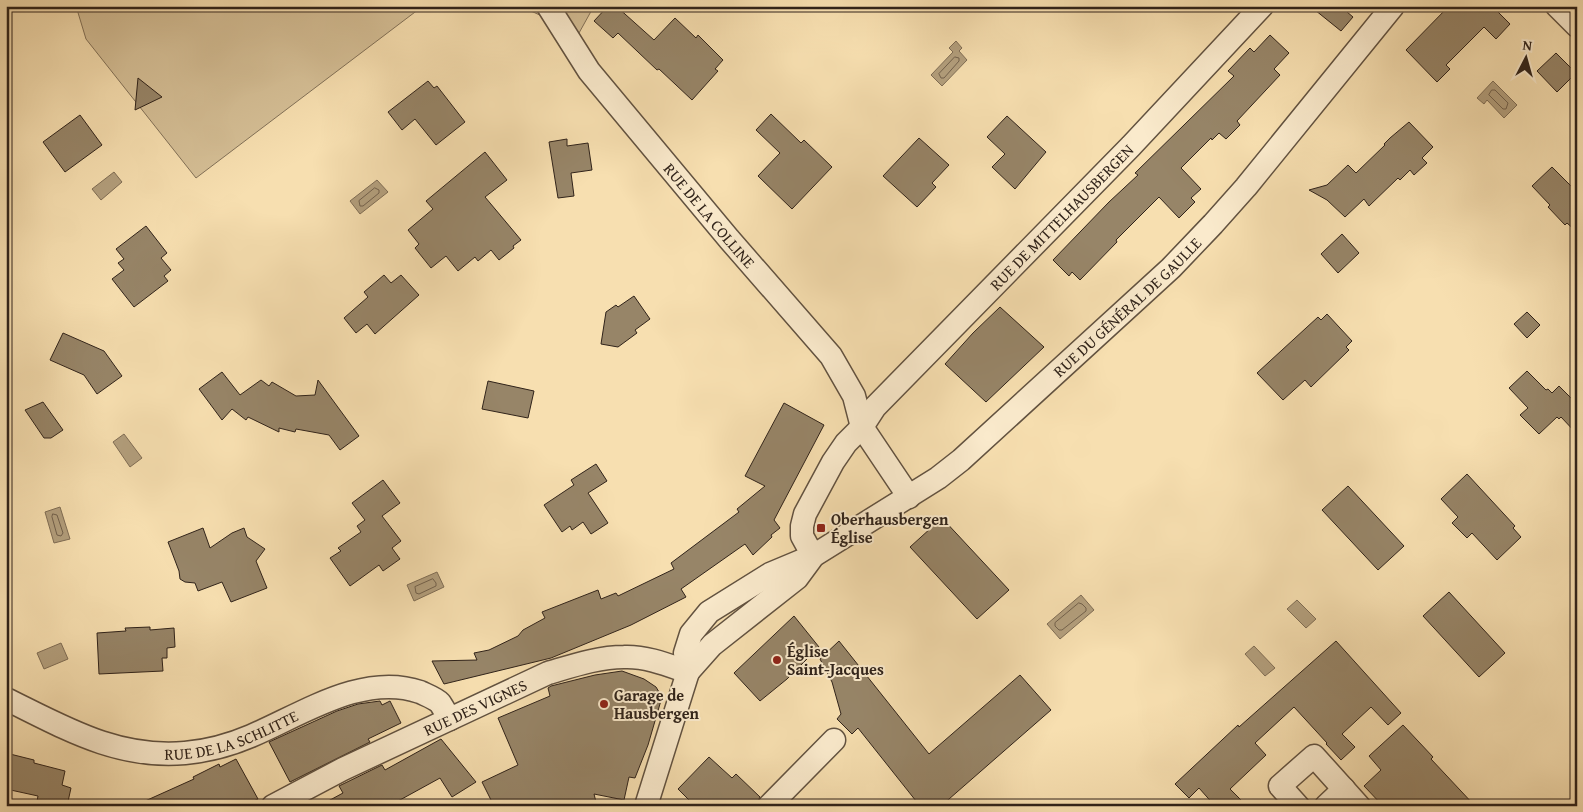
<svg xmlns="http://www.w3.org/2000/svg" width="1583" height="812" font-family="'Gentium Book Plus',serif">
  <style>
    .green { fill: #d5bf96; stroke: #827158 }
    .water { fill: #b39f7d; stroke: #7f6d55 }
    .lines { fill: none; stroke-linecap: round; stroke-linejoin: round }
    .shore { stroke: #72614c; stroke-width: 1 }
    .building { fill: #978568; stroke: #30231a }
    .minor-casing { stroke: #625240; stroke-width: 25 }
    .minor { stroke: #faeacc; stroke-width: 22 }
    .poi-dot { fill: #8f2418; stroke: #faeacc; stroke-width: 2 }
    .labels { text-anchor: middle; stroke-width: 4; stroke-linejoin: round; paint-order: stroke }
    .street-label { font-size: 16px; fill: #30231a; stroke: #faeacc }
    .poi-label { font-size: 16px; font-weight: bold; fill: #30231a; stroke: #faeacc; text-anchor: start }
  </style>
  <rect width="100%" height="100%" fill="#f7dfb0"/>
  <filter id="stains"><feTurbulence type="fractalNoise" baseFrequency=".004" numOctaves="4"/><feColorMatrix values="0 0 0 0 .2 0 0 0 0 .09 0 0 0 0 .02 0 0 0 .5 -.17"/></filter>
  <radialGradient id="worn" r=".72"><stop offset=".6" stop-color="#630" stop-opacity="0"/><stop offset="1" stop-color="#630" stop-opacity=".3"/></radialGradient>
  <!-- green -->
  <path class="green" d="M76,6h347l-227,172 -110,-139z
    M520,6h74l-15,27z"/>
  <!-- water -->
  <path class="water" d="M956,41l6,7 -3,3 8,9 -25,26 -11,-11 22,-23 -4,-4z
    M1493,81l24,24 -13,13 -17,-18 -3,4 -7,-6z
    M114,172l8,10 -21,18 -9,-11z
    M377,180l11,12 -28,22 -10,-13z
    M124,434l18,24 -12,9 -17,-25z
    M60,507l10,32 -16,4 -9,-31z
    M437,572l7,15 -30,14 -7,-16z
    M1081,595l13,15 -34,29 -13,-15z
    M1297,600l19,19 -10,9 -19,-19z
    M61,643l7,16 -24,10 -7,-16z
    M1254,646l21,22 -10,8 -20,-22z"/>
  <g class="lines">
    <!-- shore -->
    <path class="shore" d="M955,57l4,1v3l-15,17h-3l-2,-4z
      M1492,90h3l13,13 -2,6h-3l-14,-14z
      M375,188l4,2v3l-16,13h-3l-1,-5z
      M53,514l4,1 6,18 -2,3 -4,-1 -5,-18z
      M433,579l3,4v3l-17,8 -3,-1 -1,-6z
      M1079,603l3,1 4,4v3l-24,19h-3l-4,-4v-3z"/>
  </g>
  <!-- building -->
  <path class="building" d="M608,6h8l38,34 21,-22 21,20 2,-3 25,25 -8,9 3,2 -26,29 -33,-31 -2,1 -39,-37 -5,5 -19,-17z
    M1310,6h30l13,11 -12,14z
    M1449,6h43l18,18 -14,15 -12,-12 -38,38 4,4 -13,13 -31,-32z
    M1270,35l19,18 -15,16 6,6 -43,46 3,4 -14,14 -7,-6 -7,7 -1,-2 -30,30 20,21 -10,9 4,4 -16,16 -20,-21 -43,43 1,2 -37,38 -8,-8 -3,4 -16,-16 56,-58 29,-27 -3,-2 99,-97 -6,-5 22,-23 4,4z
    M1556,53l20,20 -19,19 -20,-21z
    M138,78l24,19 -27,13z
    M428,81l6,7 3,-2 28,36 -29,23 -21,-26 -13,11 -14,-18z
    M771,114l30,29 3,-3 28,27 -40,42 -34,-33 22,-23 -24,-23z
    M80,115l22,30 -37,27 -22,-30z
    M1007,116l39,36 -31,37 -23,-22 13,-13 -18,-17z
    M1409,122l24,25 -11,11 5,5 -13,12 -4,-5 -10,10 -2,-2 -29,28 -5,-7 -19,18 -18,-17 -18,-10 18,-5 21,-20 8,8 29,-28 -1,-1 6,-6z
    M919,138l30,27 -17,18 4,4 -19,20 -34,-31z
    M567,139v7l21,-3 4,27 -21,3 3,23 -16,2 -9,-56z
    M485,152l22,28 -22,17 36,43 -8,6 1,2 -15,12 -8,-10 -13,11 -3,-4 -17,14 -12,-15 -15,12 -16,-20 4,-4 -11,-14 25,-21 -7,-8z
    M1552,167l25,25v40l-10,-9 -2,2 -17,-18 2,-2 -18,-19z
    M146,226l21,27 -6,5 10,12 -7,6 4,5 -34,26 -22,-28 12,-9 -6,-7 6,-4 -8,-10z
    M1342,234l17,19 -21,20 -17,-19z
    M384,275l7,8 10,-8 18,20 -44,39 -8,-10 -11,9 -12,-15 24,-21 -4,-5z
    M634,296l16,23 -15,11 2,3 -19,14 -17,-3 5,-32 10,-7 2,2z
    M1000,307l44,40 -58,55 -41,-38 28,-31z
    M1527,312l13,13 -13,13 -13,-14z
    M1327,314l25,27 -6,6 3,3 -38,37 -6,-7 -22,20 -26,-27 61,-56 3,3z
    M63,333l41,18 18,25 -25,18 -13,-19 -34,-15z
    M1527,371l19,19 2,-1 4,4 7,-7 18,18v30l-16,-17 -2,2 -2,-2 -18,17 -19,-19 8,-7 -19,-20z
    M222,372l18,23 21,-15 8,6 3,-4 24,14 19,-1 3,-15 41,56 -19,14 -11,-15 -33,-6 -1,3 -16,-4v4l-31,-15 -2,3 -14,-11 -10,11 -23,-31z
    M488,381l46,10 -6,27 -46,-9z
    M43,402l20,28 -12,8h-7l-19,-28z
    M784,403l40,22 -50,95 6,8 -9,7 1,2 -19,18 -8,-11 -64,45 5,8 -55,28 -80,33 -107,26 -12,-23 45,-1 -3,-7 15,-3 29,-14 5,-6 22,-12 -3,-6 56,-22 3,9 15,-6 2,3 56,-27 -3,-6 68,-51 -2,-3 28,-23 -20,-10z
    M596,464l11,17 -19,12 20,30 -17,11 -8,-12 -11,8 -2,-4 -8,6 -18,-27 30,-20 -3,-5z
    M1467,474l48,52 -2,2 8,9 -24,23 -25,-27 -5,5 -15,-15 6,-6 -17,-18z
    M383,480l17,23 -18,13 19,25 -9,7 8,11 -17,12 -4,-6 -29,21 -20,-28 11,-7 -3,-3 23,-16 -4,-6 8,-6 -13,-17z
    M1348,486l56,60 -26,24 -56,-60z
    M942,518l67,72 -32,29 -67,-72z
    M203,528l7,20 22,-15 12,-5 3,9 18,12 -9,12 11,27 -36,14 -9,-20 -24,9 -3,-8 -10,-1 -5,-3 -1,-8 -11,-29z
    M1449,592l56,61 -26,24 -56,-61z
    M794,616l25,31 -32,32 -27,22 -26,-28z
    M150,627v3l24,-2 1,19 -8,1v10h-5l1,13 -64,3 -2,-41 29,-2 -1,-3z
    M839,641l90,113 91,-79 31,35 -110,96h-21l-62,-78 -6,6 -15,-15 4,-5 -9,-32 -12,-23z
    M1336,641l65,72 -13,12 -17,-18 -29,27 13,13 -14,13 -15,-16 1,-1 -33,-36 -39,36 11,12 -36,34 17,17h-32l-16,-18 -10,10 -14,-14 63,-59 1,2z
    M622,671l22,8 12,8 6,10 -14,48 -13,33 -6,-1 -5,23 -30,-6 3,12h-103l-12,-24 36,-17 -20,-47 52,-22 -2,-8 3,-2 44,-11z
    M380,701l2,4 8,-4 11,22 -33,16 2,3 -80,40 -21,-40 68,-31 21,-7z
    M1403,725l30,32 -2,2 44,47h-92l-19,-20 17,-16 -12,-14z
    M441,739l35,43 -24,15 -12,-19 -51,28h-70l24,-13 -4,-7 43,-21 3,5z
    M6,753l28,7v3l31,8 -3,14 9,3 -4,18h-31l2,-10 -32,-7z
    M709,757l23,21 4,-4 24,23 -4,9h-61l-17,-17z
    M236,759l22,40 -15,7h-109l60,-27 -1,-2 26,-13 1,3z"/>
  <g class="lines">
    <!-- minor casing -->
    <g class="minor-casing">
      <g id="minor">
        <path id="s1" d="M548,6l41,65 140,168 102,117 23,40 8,31 47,70"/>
        <path d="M1557,6l20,20"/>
        <path id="s2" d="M813,556l-11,-20v-10l3,-12 28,-52 13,-19 16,-16 13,-20 256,-261 131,-140"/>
        <path d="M688,672l24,-27 85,-67 14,-19"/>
        <path id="s3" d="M6,699c59,29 111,60 179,54 22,-2 45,-8 66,-17 50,-21 112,-64 169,-44 6,3 15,6 20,11 3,4 6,11 10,16"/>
        <path id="s4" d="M273,806l70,-37 205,-96c24,-7 50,-16 76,-16 22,-1 44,8 64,15"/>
        <path id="s5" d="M646,806l42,-134 -3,-19 6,-19 18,-22 61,-38 43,-18 125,-78 23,-18 210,-192 42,-44 33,-37 147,-181"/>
        <path d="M769,806l65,-66"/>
        <path d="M1298,806l-18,-20 34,-30 45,50"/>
        <path d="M1326,806l18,-17"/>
      </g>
    </g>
    <!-- minor -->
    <use href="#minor" class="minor"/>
  </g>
  <!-- markers -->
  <g class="poi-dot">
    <rect x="816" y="523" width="10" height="10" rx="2.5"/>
    <circle cx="777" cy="660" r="5"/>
    <circle cx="604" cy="704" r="5"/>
  </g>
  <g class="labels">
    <!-- street labels -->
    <g class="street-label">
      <text dy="6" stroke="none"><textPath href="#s1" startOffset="265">RUE DE LA COLLINE</textPath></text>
      <text dy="6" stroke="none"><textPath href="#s2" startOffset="440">RUE DE MITTELHAUSBERGEN</textPath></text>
      <text dy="6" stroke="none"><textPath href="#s5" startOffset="729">RUE DU GÉNÉRAL DE GAULLE</textPath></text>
      <text dy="6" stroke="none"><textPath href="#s4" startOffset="225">RUE DES VIGNES</textPath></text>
      <text dy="6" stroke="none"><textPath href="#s3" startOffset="239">RUE DE LA SCHLITTE</textPath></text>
    </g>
    <!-- poi labels -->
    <g class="poi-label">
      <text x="831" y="525">Oberhausbergen<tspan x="831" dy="18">Église</tspan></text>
      <text x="787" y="657">Église<tspan x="787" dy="18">Saint-Jacques</tspan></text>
      <text x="614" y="701">Garage de<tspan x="614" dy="18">Hausbergen</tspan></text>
    </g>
  </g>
  <!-- margin -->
  <rect width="1583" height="812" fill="none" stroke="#f7dfb0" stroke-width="25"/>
  <rect x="8" y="8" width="1568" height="797" fill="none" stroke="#30231a" stroke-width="2.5"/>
  <rect x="12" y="12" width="1558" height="787" fill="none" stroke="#30231a"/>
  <!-- north arrow -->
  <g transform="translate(1526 58) rotate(6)" stroke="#faeacc" stroke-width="4" paint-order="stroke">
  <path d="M0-4L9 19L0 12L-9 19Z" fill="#30231a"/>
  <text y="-8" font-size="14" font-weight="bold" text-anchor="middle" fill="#30231a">N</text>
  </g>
  <rect width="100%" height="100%" filter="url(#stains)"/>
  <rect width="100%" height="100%" fill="url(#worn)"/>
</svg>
